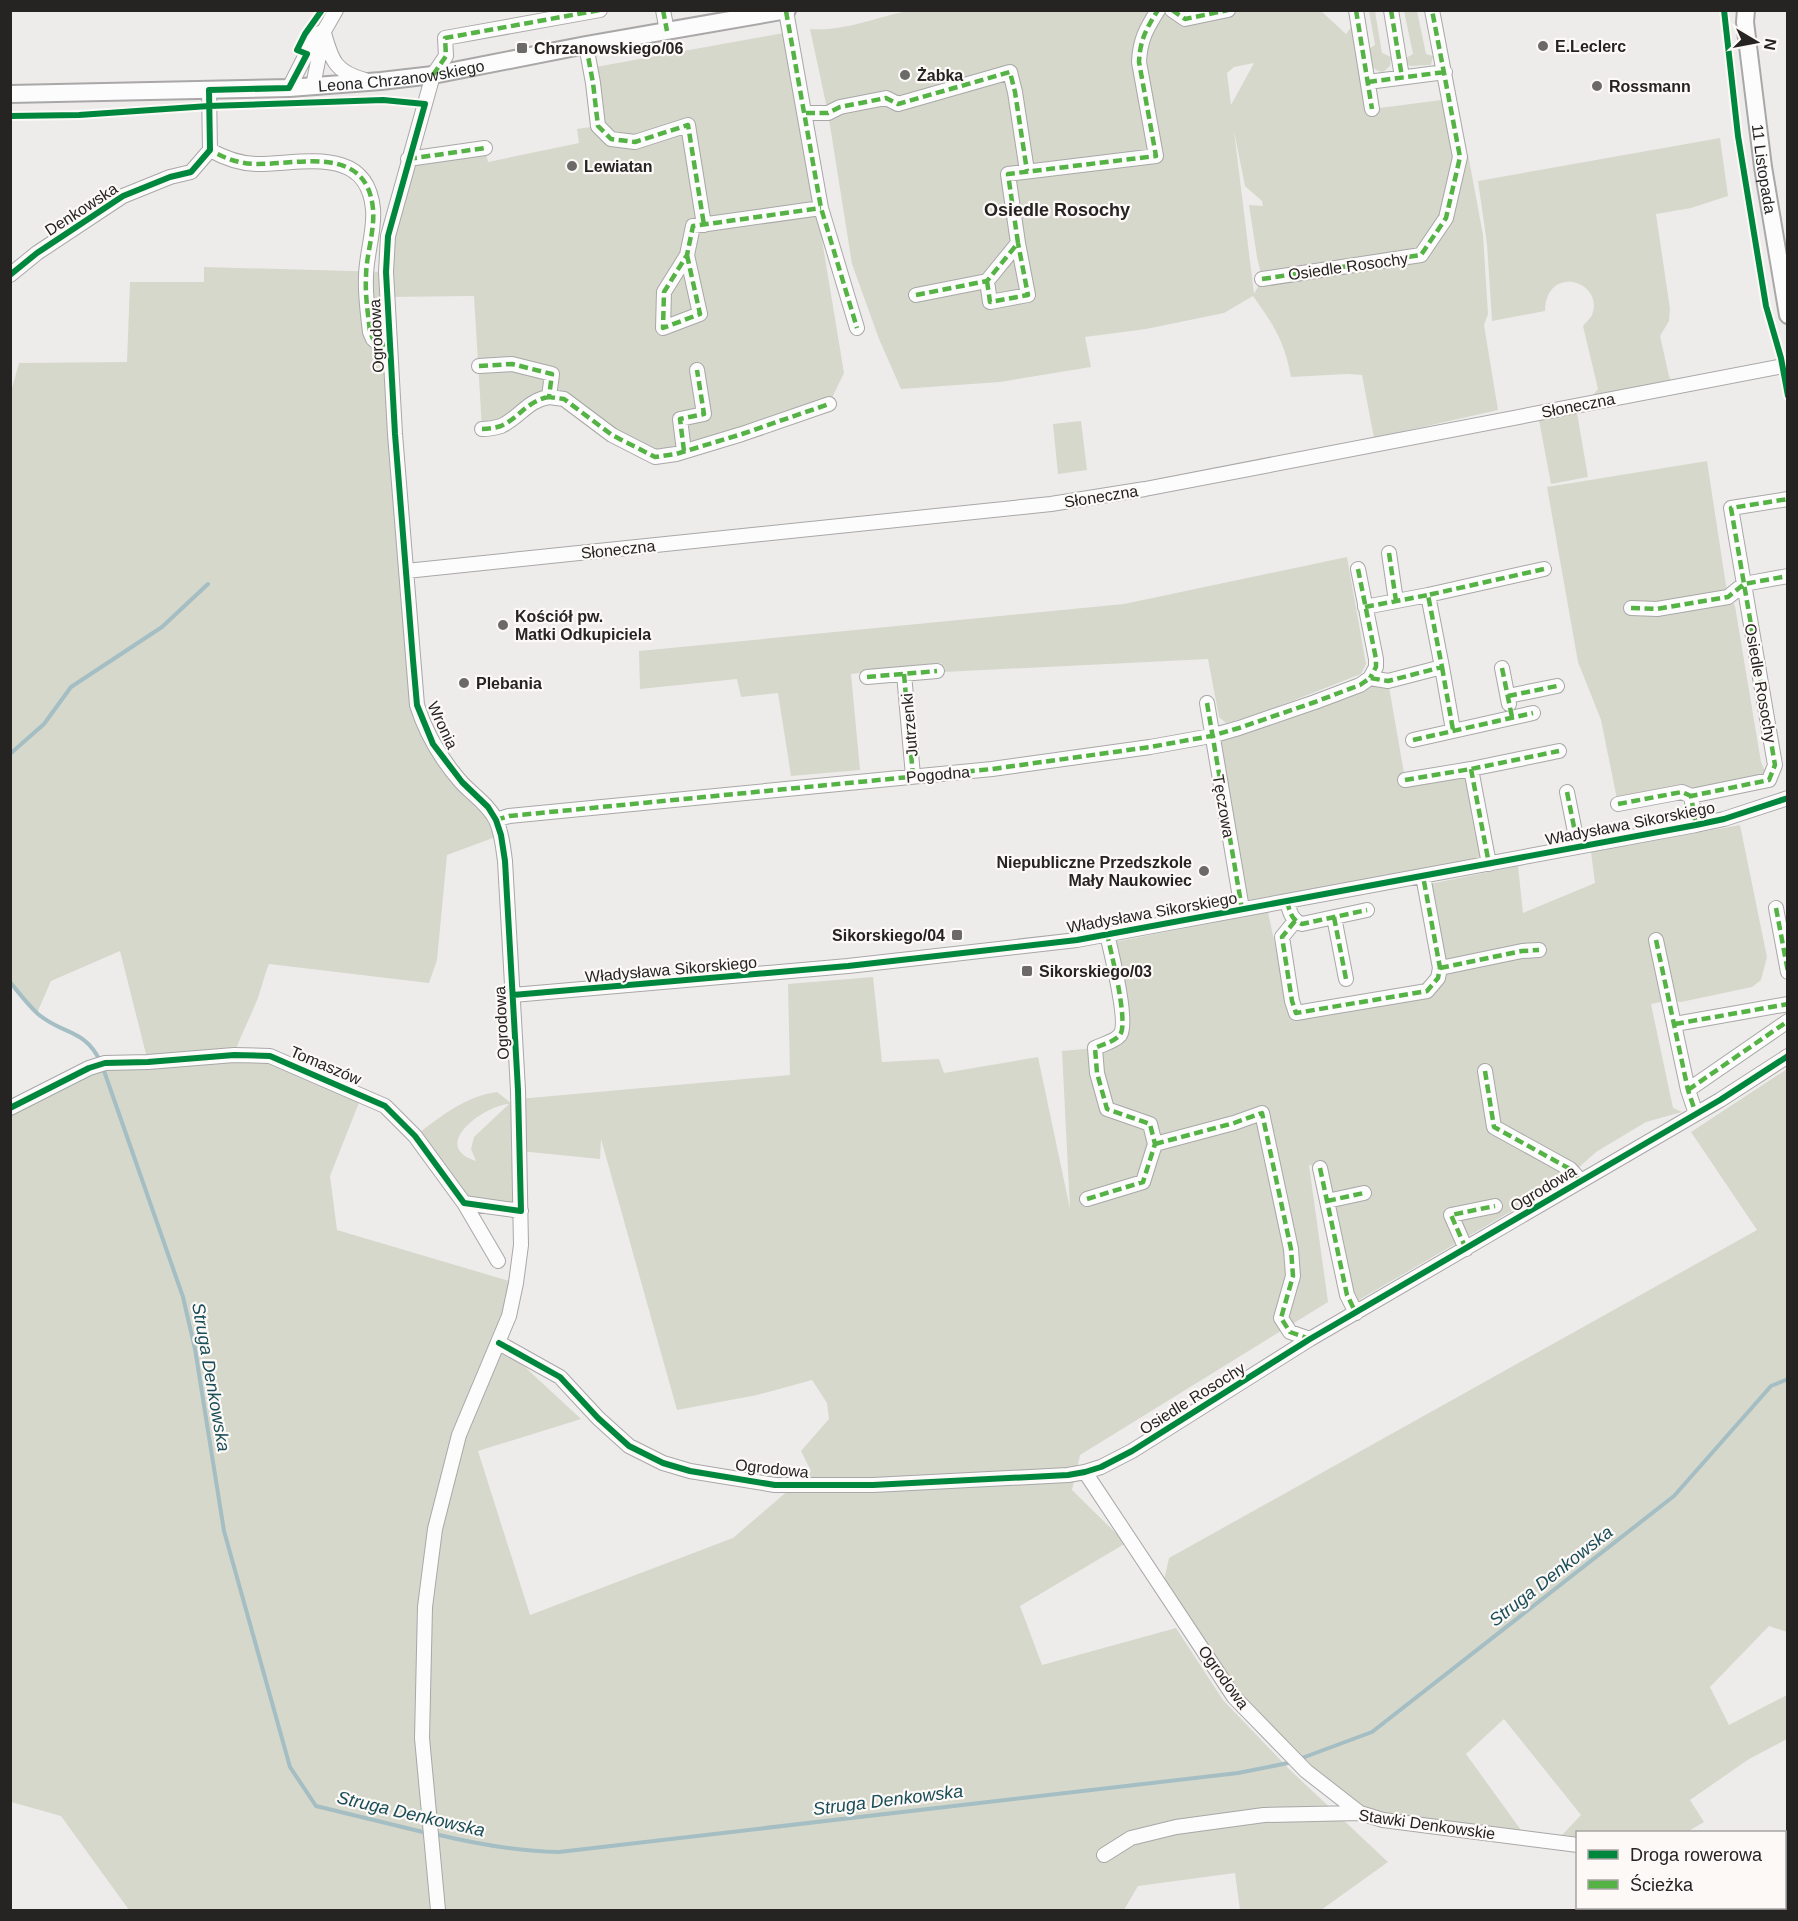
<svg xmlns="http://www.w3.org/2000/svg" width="1798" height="1921" font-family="Arial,sans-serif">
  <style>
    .green { fill: #d6d8cc; fill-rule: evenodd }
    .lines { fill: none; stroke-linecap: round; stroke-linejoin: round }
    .stream { stroke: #a4bec3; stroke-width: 4 }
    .minor-casing { stroke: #a9a7a7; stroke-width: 16 }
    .tertiary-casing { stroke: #a9a7a7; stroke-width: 20 }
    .minor { stroke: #fcfcfc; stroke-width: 14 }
    .tertiary { stroke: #fcfcfc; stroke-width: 16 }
    .quiet { stroke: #55b245; stroke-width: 4.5; stroke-dasharray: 9 4.5; stroke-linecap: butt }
    .cycleway-casing { stroke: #fcf9f7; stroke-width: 10 }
    .cycleway { stroke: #00873e; stroke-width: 6 }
    .poi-dot { fill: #6b6a69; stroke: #fcf9f7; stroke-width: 2 }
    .labels { text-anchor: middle; stroke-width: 4.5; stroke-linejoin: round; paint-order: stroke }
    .poi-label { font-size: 16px; font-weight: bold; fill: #252423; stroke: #fcf9f7; text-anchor: start }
    .street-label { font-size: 16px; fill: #252423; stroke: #fcf9f7 }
    .neighbourhood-label { font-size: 18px; font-weight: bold; fill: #252423; stroke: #fcf9f7 }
    .water-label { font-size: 18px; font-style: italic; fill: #194d58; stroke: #fcf9f7 }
  </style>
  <rect width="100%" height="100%" fill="#eeeceb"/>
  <!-- green -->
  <path class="green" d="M913,10h259l6,5 50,-4h93l25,23 11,-15 5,26 -8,1 2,8 8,53 8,2 77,-10 12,58 7,-3 15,81 5,79 -4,11 14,85 -124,28 -12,-63 -14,-1 -57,3c-7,-37 -17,-51 -38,-81l-29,17 -78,16 -61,8 6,30 -91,15 -99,7 -22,-50 -27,-75 -24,-151 -18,-84c35,3 68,-13 103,-19zM1254,63l-23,42 -4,-32 7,-6zM1234,131l11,55 17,15 1,5 -14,-1 8,52 5,22 -8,15z
    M1369,11h6l7,42 9,4 -1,9 -7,6c-11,-1 -13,-9 -16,-18l3,-6 5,-3z
    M1404,11h13l9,43 7,2 -2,9 -21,1 -3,-2 -1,-6 7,-4z
    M789,32l41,207 -8,1 22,133 -15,31 -164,52 -116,-59 -67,32 -8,-133 -87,1 33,417 81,121 -54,20 -10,105 -8,23 -160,-19c-6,14 -8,28 -14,41 -7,17 -15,32 -21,50l36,1 92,39 -32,81 7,54 179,53 -17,60 82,76 -103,32 52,164 203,-77 78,-67 -10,-20 28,-32 -2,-16 -15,-23 -55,15 -80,15 -76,-271 -1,20 -80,-8 1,60 -57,-8 -49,-67c25,-19 50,-40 82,-44l14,11v54l9,-6 -2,-52 272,-24 -2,-91 85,-7 9,85 57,-3 5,14 94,-16 32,152 -8,-158 33,-3 26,-14 -12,-91 159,-31 23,108 1,-19 4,12 131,-22 11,-13 -13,-93 93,-19 5,47 72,-30 -4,-31 149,-27 27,132 -6,23 -9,7 -71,15 -11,-2 -19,4 22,104 9,4 -36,10 -50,30 -31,28 -213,124 -32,-136 -11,-3 19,137 -248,153 -8,35 54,53 -106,63 22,59 134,-37 47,72 67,70 98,92 -67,48h-81l-5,-37 -97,13 -14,24h-995l-68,-94 -50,-14v-694l78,-40 59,-6 -28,-111 -69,30 -14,32 -26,-31 -1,-587 9,-32 108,-1 3,-80h74v-15l182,5 22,-113 77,-11 3,14 91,-19 -2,-14 20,-3 -7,-58zM509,1104l-35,33 -3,12 5,12c-48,-15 9,-56 33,-57z
    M1720,138l8,58 -37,12 -35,6 14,95 -1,12 -9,15 9,40 2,4 -78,15 5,-6 -15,-63c2,-3 7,-7 9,-11 13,-34 -46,-52 -47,-4l-53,10 -5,-77 -9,-63z
    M1577,413l11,64 -37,7 -12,-64z
    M1081,421l6,49 -29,4 -5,-50z
    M1707,461l20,131 8,14 26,156 8,18 -151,24 -17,-84 -23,-58 -31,-175z
    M1347,557l19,107 -5,10 -99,39 -36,10 -7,-6 -11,-58 -265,13 -2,-9 -90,11 9,96 -69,6 -13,-83 -37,4 -4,-18 -97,10 -1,-38 485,-47z
    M1388,681l17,98 66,-10 18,95 -247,45 -31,-173 149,-51z
    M1787,1069v563l-18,-6 -59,61 19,38 58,-30v44l-38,20 -59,41 14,22 -17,10h-109l-1,5 -15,-2 19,-20 -77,-96 -38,35 60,83 -166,-24 -126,-116 -72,-108 7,-31 588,-328 -66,-98z"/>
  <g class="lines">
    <!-- stream -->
    <path class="stream" d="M10,754l34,-30 27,-37 91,-60 46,-43
      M10,982c9,11 18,23 28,32 25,21 47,15 62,47
      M103,1068l80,229 12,52 29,182 66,236 26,39 111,27
      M1302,1758l70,-26 302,-236 97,-110 17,-7
      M435,1834c41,10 81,17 124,18l679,-79 50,-10"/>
    <!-- minor casing -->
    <g class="minor-casing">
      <path id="minor" d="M663,10l4,21
        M1172,10l13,9 43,-9
        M1356,10l16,99
        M1391,10l11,67
        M786,11l35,197 36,120
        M324,33c8,29 12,39 41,47
        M586,45l7,38 5,43 13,13 24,3 53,-17 16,100
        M1368,82l77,-10
        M313,86l11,-55 12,-21
        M289,88l27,-53 8,-4
        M806,113h22l12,-6 46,-9 12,6 112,-32 5,20 12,79
        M210,150c16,9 30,14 48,14 44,0 109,-19 115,45 2,22 -7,46 -7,68 -1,18 2,37 4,55l3,7 7,6 10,-1
        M408,159l77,-11
        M687,255l13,59 -37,14 1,-36 23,-37 6,-29 128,-18
        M10,275l27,-22 86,-57 47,-19 21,-5 19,-22 -1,-60
        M1262,279l159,-24 25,-37 14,-61 -28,-147
        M987,281l3,21 38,-7 -10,-52
        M916,295l71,-14 31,-38 -10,-69 148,-18 -17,-94c1,-22 7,-33 19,-52
        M479,366l33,-2 40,10 -3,23 15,2 48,36 43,22 21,-3 66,-20 87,-30
        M482,429c6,0 13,-1 19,-3 18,-8 27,-26 48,-29
        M684,451l-4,-32 24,-5 -7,-44
        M1389,553l7,48
        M1358,569l18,90v8l-6,11
        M406,571l645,-67 94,-15 643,-124
        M1365,607l63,-12
        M1631,608l26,1 71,-12 16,-13 44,-8
        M1442,667l11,63
        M1502,668l7,36
        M904,674l9,102
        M867,677l70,-6
        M1508,696l49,-10
        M1207,703l35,206
        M1413,740l120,-27
        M1471,769l18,95
        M1405,780l66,-11 88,-18
        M1567,792l11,55
        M1618,804l64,-12 9,4
        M496,820l13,-4 483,-47 158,-22 61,-11 28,-8 76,-26 45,-17 10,-7 18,3 54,-14 -14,-72 116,-26
        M1696,825l-5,-29 78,-16 6,-15 -44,-257 57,-9
        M1287,901c3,11 4,19 15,23l65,-14
        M1776,908l12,64
        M1334,917l12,62
        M1295,921l-13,16 10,64 4,12 131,-22 11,-13 2,-10 -17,-92
        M1656,940l32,150 8,24
        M1440,968l82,-17 17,-1
        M513,995l335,-29 229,-26 619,-115 28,-6 64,-21
        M1675,1024l113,-20
        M1485,1071l9,56 76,42 11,12
        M1688,1090l100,-69
        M10,1108l79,-40 16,-5 43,-1 86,-7 36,1 115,50 30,30 49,67 57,8
        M1155,1144l79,-21 28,-10 29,136 2,27 -12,42 9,14 20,7
        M1320,1168l27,127 9,18
        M1087,1199l56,-17 12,-38 -5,-20 -43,-15 -10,-36 -2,-25c8,-4 19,-6 25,-13 9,-12 -9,-83 -13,-101
        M1327,1201l37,-8
        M464,1203l34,58
        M1466,1249l-15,-34 44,-9
        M499,1343l61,34 38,41 31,28 34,17 27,8 85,14h98l195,-10 17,-3 16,-5 31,-16 178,-112 410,-239 68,-44
        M1085,1472l149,225 72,74 54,42
        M1104,1855l27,-17 45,-11 88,-12 96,-2 23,7 195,25
        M1784,1858h4
        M438,1910l-16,-172 3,-131 10,-78 24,-94 50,-119 7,-33 5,-38 -3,-155 -13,-229c-2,-14 -3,-28 -9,-41 -8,-16 -23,-25 -35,-38 -20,-23 -35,-48 -44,-77l-22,-271 -9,-162 2,-36 45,-161 13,-19 -1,-18 155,-28"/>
    </g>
    <!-- tertiary casing -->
    <g class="tertiary-casing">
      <g id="tertiary">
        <path id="s1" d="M1746,10l-1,12 18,145 25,148"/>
        <path id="s2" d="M10,94l279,-6 92,-7 52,-6 153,-30 201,-35"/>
      </g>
    </g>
    <!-- minor -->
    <use href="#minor" class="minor"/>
    <!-- tertiary -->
    <use href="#tertiary" class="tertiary"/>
    <!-- quiet -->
    <path class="quiet" d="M663,10l4,21
      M1172,10l13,9 43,-9
      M1356,10l16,99
      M1391,10l11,67
      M786,11l35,197 36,120
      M586,45l7,38 5,43 13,13 24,3 53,-17 16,100
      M433,75l13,-19 -1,-18 155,-28
      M1368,82l77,-10
      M806,113h22l12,-6 46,-9 12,6 112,-32 5,20 12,79
      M207,154l3,-4c16,9 30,14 48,14 44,0 109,-19 115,45 2,22 -7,46 -7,68 -1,18 2,37 4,55l3,7 7,6 10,-1
      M408,159l77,-11
      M687,255l13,59 -37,14 1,-36 23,-37 6,-29 128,-18
      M1262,279l159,-24 25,-37 14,-61 -28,-147
      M987,281l3,21 38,-7 -10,-52
      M916,295l71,-14 31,-38 -10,-69 148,-18 -17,-94c1,-22 7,-33 19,-52
      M479,366l33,-2 40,10 -3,23 15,2 48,36 43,22 21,-3 66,-20 87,-30
      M482,429c6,0 13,-1 19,-3 18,-8 27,-26 48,-29
      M684,451l-4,-32 24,-5 -7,-44
      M1389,553l7,48
      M1358,569l18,90v8l-6,11
      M1365,607l63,-12
      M1631,608l26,1 71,-12 16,-13 44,-8
      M1442,667l11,63
      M1502,668l10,49
      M904,674l9,102
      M867,677l70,-6
      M1508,696l49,-10
      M1207,703l35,206
      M1413,740l120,-27
      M1471,769l18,95
      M1405,780l66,-11 88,-18
      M1567,792l11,55
      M1618,804l64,-12 9,4
      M496,820l13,-4 483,-47 158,-22 61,-11 28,-8 76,-26 45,-17 10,-7 18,3 54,-14 -14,-72 116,-26
      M1696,825l-5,-29 78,-16 6,-15 -44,-257 57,-9
      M1287,901c3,11 4,19 15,23l65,-14
      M1776,908l12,64
      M1334,917l12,62
      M1295,921l-13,16 10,64 4,12 131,-22 11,-13 2,-10 -17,-92
      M1656,940l32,150 8,24
      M1440,968l82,-17 17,-1
      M1675,1024l113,-20
      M1485,1071l9,56 76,42 11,12
      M1688,1090l100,-69
      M1155,1144l79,-21 28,-10 29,136 2,27 -12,42 9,14 20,7
      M1320,1168l27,127 9,18
      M1087,1199l56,-17 12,-38 -5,-20 -43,-15 -10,-36 -2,-25c8,-4 19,-6 25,-13 9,-12 -9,-83 -13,-101
      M1327,1201l37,-8
      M1466,1249l-15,-34 44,-9"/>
    <!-- cycleway casing -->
    <g class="cycleway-casing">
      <path id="cycleway" d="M1724,10l14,126 28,170 15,52 7,38
        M10,116l69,-1 130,-9 174,-6 42,4 -37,132 -2,36 9,162 18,226 4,45 16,39 29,38 26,25 8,13 5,15 4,26 13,229 3,121 -57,-8 -49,-67 -30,-30 -115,-50 -36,-1 -86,7 -43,1 -16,5 -79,40
        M10,275l27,-22 86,-57 47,-19 21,-5 19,-22 -1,-60 80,-2 18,-34 -10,-4 8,-16 17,-24
        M513,995l335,-29 229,-26 619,-115 28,-6 64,-21
        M499,1343l61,34 38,41 31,28 34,17 27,8 85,14h98l195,-10 17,-3 16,-5 31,-16 178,-112 410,-239 68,-44"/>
    </g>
    <!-- cycleway -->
    <use href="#cycleway" class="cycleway"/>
  </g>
  <!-- markers -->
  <g class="poi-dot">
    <circle cx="1543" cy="46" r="6"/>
    <rect x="516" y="42" width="12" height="12" rx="3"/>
    <circle cx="905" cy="75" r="6"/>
    <circle cx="1597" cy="86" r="6"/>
    <circle cx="572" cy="166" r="6"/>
    <circle cx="503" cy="625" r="6"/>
    <circle cx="464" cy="683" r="6"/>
    <circle cx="1204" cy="871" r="6"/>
    <rect x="951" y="929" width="12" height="12" rx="3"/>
    <rect x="1021" y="965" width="12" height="12" rx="3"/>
  </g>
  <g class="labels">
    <!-- poi labels -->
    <g class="poi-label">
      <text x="1555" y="52">E.Leclerc</text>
      <text x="534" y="54">Chrzanowskiego/06</text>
      <text x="917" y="81">Żabka</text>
      <text x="1609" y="92">Rossmann</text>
      <text x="584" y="172">Lewiatan</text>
      <text x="515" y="622">Kościół pw.<tspan x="515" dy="18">Matki Odkupiciela</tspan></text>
      <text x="476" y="689">Plebania</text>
      <text x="1192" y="868" text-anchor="end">Niepubliczne Przedszkole<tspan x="1192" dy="18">Mały Naukowiec</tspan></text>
      <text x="945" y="941" text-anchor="end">Sikorskiego/04</text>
      <text x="1039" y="977">Sikorskiego/03</text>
    </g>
    <!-- street labels -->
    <g class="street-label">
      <text dy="6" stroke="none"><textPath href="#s2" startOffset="392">Leona Chrzanowskiego</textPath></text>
      <text dy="6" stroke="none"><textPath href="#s1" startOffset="160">11 Listopada</textPath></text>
      <text transform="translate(81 209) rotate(-33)" y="6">Denkowska</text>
      <text transform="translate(1348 266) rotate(-8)" y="6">Osiedle Rosochy</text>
      <text transform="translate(376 336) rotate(-93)" y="6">Ogrodowa</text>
      <text transform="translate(1578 405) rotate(-11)" y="6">Słoneczna</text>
      <text transform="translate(1101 496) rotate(-9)" y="6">Słoneczna</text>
      <text transform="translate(618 549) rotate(-6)" y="6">Słoneczna</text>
      <text transform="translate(1761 683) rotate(80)" y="6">Osiedle Rosochy</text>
      <text transform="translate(443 725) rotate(65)" y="6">Wronia</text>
      <text transform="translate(909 725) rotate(-95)" y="6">Jutrzenki</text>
      <text transform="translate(938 774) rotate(-5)" y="6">Pogodna</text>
      <text transform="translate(1224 806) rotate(80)" y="6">Tęczowa</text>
      <text transform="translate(1630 823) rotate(-11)" y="6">Władysława Sikorskiego</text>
      <text transform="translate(1152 912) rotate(-10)" y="6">Władysława Sikorskiego</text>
      <text transform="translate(671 969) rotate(-5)" y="6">Władysława Sikorskiego</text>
      <text transform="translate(501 1023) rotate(-93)" y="6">Ogrodowa</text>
      <text transform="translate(326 1065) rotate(23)" y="6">Tomaszów</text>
      <text transform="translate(1543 1188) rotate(-31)" y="6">Ogrodowa</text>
      <text transform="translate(1192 1398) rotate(-32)" y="6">Osiedle Rosochy</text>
      <text transform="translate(772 1468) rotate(6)" y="6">Ogrodowa</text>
      <text transform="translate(1224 1677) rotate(54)" y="6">Ogrodowa</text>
      <text transform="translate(1427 1824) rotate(8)" y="6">Stawki Denkowskie</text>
    </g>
    <!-- neighbourhood labels -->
    <g class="neighbourhood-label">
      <text x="1057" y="216">Osiedle Rosochy</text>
    </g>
    <!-- water labels -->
    <g class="water-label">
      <text transform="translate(211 1377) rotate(80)" y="6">Struga Denkowska</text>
      <text transform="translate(1551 1576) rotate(-38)" y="6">Struga Denkowska</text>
      <text transform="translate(888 1800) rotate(-7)" y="6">Struga Denkowska</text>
      <text transform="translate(411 1814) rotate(13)" y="6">Struga Denkowska</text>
    </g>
  </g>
  <!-- border -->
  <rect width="1798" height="1921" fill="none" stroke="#252423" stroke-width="24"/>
  <!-- legend -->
  <rect x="1576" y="1831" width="210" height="78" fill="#fcf9f7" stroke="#a6a4a2" stroke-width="1.5"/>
  <rect x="1588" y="1850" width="30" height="9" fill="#00873e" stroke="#a6a4a2" stroke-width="1.5"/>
  <text x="1630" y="1861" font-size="18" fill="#252423">Droga rowerowa</text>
  <rect x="1588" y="1880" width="30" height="9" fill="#55b245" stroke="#a6a4a2" stroke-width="1.5"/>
  <text x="1630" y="1891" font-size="18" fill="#252423">Ścieżka</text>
  <!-- north arrow -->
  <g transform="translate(1756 42) rotate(100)" stroke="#fcf9f7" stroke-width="4.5" paint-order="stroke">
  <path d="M0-4.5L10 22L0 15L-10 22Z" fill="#252423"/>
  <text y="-9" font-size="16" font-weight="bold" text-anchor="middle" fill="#252423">N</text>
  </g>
</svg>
